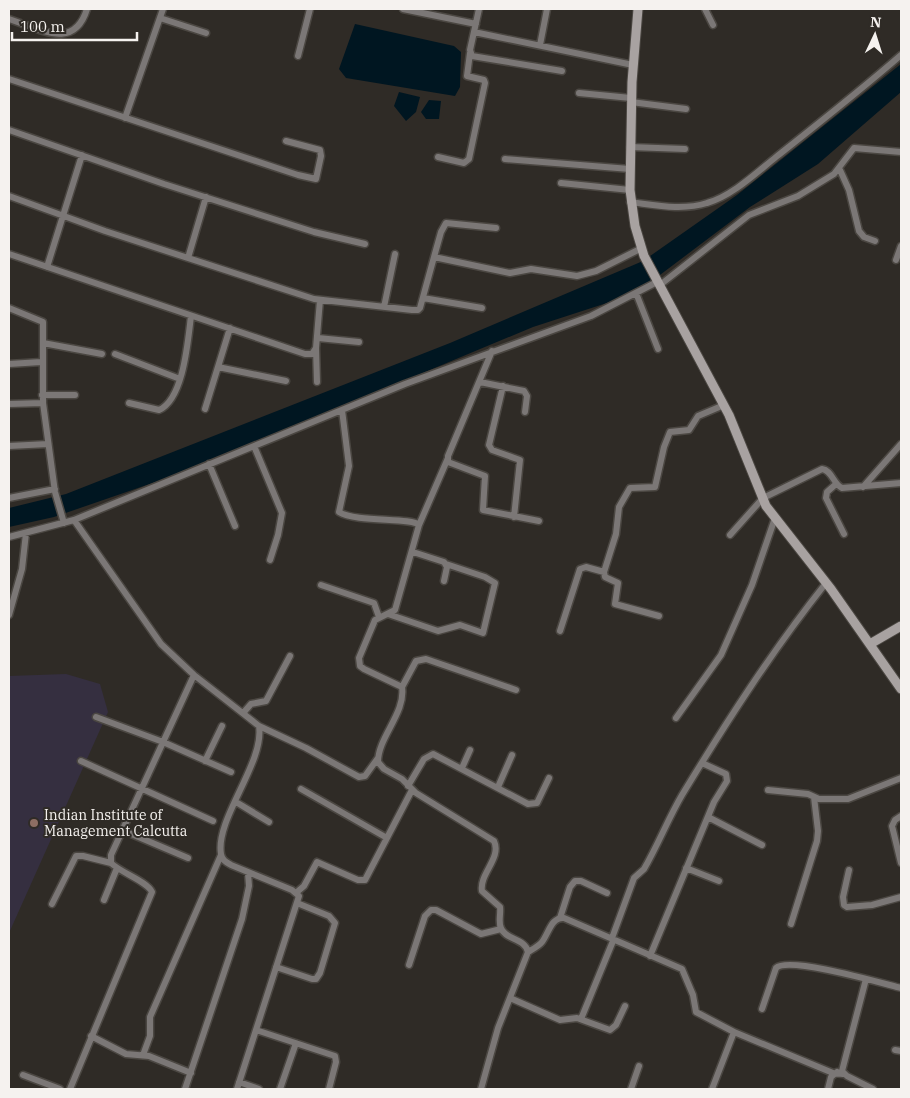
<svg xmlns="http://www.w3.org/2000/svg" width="910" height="1098" font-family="'IBM Plex Serif',serif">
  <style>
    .education { fill: #352f40 }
    .water { fill: #001621 }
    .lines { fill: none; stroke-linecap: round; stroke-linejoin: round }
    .street-casing { stroke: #4b4742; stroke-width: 9 }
    .secondary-casing { stroke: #4b4742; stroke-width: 11 }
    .street { stroke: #7b7776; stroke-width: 6 }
    .secondary { stroke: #a8a2a1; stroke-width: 9 }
    .education-dot { fill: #8d6e63; stroke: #2f2b26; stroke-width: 2 }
    .labels { text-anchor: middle; stroke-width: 4; stroke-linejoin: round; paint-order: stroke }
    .poi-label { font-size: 14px; fill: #f5f2ef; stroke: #2f2b26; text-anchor: start }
  </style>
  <rect width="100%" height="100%" fill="#2f2b26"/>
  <!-- education -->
  <path class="education" d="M66,674l34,10 8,28 -99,221v-257z"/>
  <!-- water -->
  <path class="water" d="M355,24l99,22 7,6 -1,35 -5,9 -109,-18 -7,-9z
    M901,64v28l-83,72 -68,43 -106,80 -28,13 -83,27 -340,142 -139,48 -45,10v-19l57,-14 384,-151 193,-82 94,-66z
    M399,92l21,5 -4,15 -10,9 -12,-15z
    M429,100l12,1 -2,18h-13l-5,-7z"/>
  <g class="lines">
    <!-- street casing -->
    <g class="street-casing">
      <path id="street" d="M403,9l73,15
        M479,9l-9,41 2,6 90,15
        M705,9l8,16
        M160,18l46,15
        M9,19c31,10 65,32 78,-10
        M474,32l159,33
        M540,45l7,-36
        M298,56l12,-47
        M9,79l289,96 18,4 5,-23 -1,-6 -34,-9
        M579,93l52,5
        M631,102l55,7
        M125,118l38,-109
        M9,130l155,54 150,48 51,12
        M630,147l55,2
        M438,157l26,6 5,-4 16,-76 -1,-3 -17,-4 3,-23
        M505,159l125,10
        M840,170l9,20 10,41 5,6 11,4
        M561,183l69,7
        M9,196l96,35 209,68 98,11h6l2,-2 14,-51 76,16 21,-4 46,7 19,-5 46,-23
        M630,202c25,3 52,9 77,1 25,-7 49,-30 69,-46 43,-34 85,-67 125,-102
        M9,254l296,100h7l4,-6 4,-48
        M434,257l7,-25 5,-9 50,5
        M188,258l18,-61
        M896,260l5,-14
        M47,267l35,-112
        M660,285l89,-70 49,-19 36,-22 20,-26 47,4
        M636,293l22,56
        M423,298l59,10
        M384,307l11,-53
        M9,308l34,14v81l12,89 9,31
        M318,338l41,4
        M43,343l59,11
        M316,348l1,34
        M492,351l-44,105v6l37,14 -2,34 56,11
        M115,354l65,25
        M9,364l32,-2
        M218,367l68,14
        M480,382l44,9 3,5 -2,16
        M503,386l-14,59 3,5 28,10 -6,57
        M42,395h33
        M129,403l30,7c25,-11 29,-71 32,-94
        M9,404l34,-1
        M205,409l25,-81
        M342,410l7,56 -10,46c17,11 72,5 80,13l-24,85 -20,10 -16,38 1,8 4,3 38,18c4,26 -24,50 -24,75l6,7 18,10 14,14 78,48c8,17 -15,33 -12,50l18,16c1,7 -2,15 1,21 4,12 24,10 27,24l-30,76 -17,61
        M9,446l39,-2
        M254,446l28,67 -4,22 -8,25
        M209,464l26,62
        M836,484l-9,8 -1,6 18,36
        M863,487l38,-43
        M9,498l46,-9
        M74,520l87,124 33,31 65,51c6,36 -44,93 -38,128 1,6 5,8 10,11l61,25 7,6 -62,193
        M419,525l29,-67
        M730,535l33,-37 59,-29c10,1 11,15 20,19l59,-5
        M9,537l65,-17 331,-136 186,-68 66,-34
        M413,552l31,10 3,5 -3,14
        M321,585l53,18 5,14
        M388,614l50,17 22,-6 23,8 12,-50 -10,-6 -39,-13
        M9,615l13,-46 4,-36
        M659,616l-44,-12 3,-21 -13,-6 -1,-5 12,-38 3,-27 11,-19 25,-1 9,-40 6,-15 19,-2 9,-14 26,-11
        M560,631l20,-62 6,-2 18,5
        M402,687l14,-26 10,-2 90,31
        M244,712l7,-8 15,-3 24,-45
        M96,717l67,25 68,30
        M676,718l45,-63 31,-70 23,-67
        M259,726l47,22 53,29 6,-1 13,-18
        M81,761l132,60
        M205,761l17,-35
        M462,768l8,-18
        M408,786l16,-27 9,-5 95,50 9,-1 12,-25
        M498,787l14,-32
        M301,789l86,49
        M768,790l40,4 11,5h29l53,-21
        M236,802l33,20
        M901,816l-6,4 -3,6 9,37
        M708,817l54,28
        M122,830l66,28
        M686,868l33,13
        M849,870l-6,27 1,8 3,2 25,-2 29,-8
        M297,892l7,-6 13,-24 41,18h7l47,-90
        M104,900l13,-32
        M52,904l24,-48h7l28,7
        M560,918l10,-31 5,-6h6l26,12
        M791,924l26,-83 1,-10 -4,-34
        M528,952c5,-3 11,-6 14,-10 7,-9 9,-25 22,-24l118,51 11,26 3,17 38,20 -22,57
        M650,956l64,-154 13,-21 -1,-7 -24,-11
        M409,965l16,-49 6,-6h5l45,24 20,-5
        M276,967l36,12h4l4,-6 15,-50 -6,-7 -32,-13
        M866,979l-24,92 5,5 26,13
        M510,998l50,22 17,-2 33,12 6,-5 9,-19
        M762,1009l14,-41c13,-12 105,15 125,20
        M581,1019l32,-78 -1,-3 22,-60 10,-9c14,-24 24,-50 38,-74 45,-74 90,-144 144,-212
        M256,1030l79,26 1,6 -7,27
        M734,1032l99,41 10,1
        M91,1036l35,18 23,2 42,17
        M895,1050l6,1
        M143,1055l7,-19v-19l71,-162
        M23,1075l37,14
        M239,1082l20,7
        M70,1089l82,-197c-5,-11 -31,-19 -41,-29v-8l83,-180
        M185,1089l57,-170 7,-33 -1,-13
        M280,1089l16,-46
        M631,1089l8,-23
        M828,1089l3,-12 6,-5"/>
    </g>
    <!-- secondary casing -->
    <g class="secondary-casing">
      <path id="secondary" d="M638,9l-6,73 -2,108 5,36 9,30 85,159 37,91 65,83 70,100
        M870,644l31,-18"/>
    </g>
    <!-- street -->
    <use href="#street" class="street"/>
    <!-- secondary -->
    <use href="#secondary" class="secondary"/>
  </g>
  <!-- markers -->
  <circle class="education-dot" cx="34" cy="823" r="5"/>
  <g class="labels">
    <!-- poi labels -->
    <g class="poi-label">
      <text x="44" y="820">Indian Institute of<tspan x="44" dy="16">Management Calcutta</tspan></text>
    </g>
  </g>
  <!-- border -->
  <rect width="910" height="1098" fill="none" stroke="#f5f2ef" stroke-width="20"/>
  <!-- north arrow -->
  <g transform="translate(875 35) rotate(4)" stroke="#2f2b26" stroke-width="4" paint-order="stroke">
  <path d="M0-4L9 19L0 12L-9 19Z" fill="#f5f2ef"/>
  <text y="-8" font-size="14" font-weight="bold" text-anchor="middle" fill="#f5f2ef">N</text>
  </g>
  <!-- scale -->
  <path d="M12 32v8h125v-8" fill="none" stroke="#f5f2ef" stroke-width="2.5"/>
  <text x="20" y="32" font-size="15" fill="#f5f2ef" stroke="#2f2b26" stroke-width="4" paint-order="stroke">100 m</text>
</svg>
